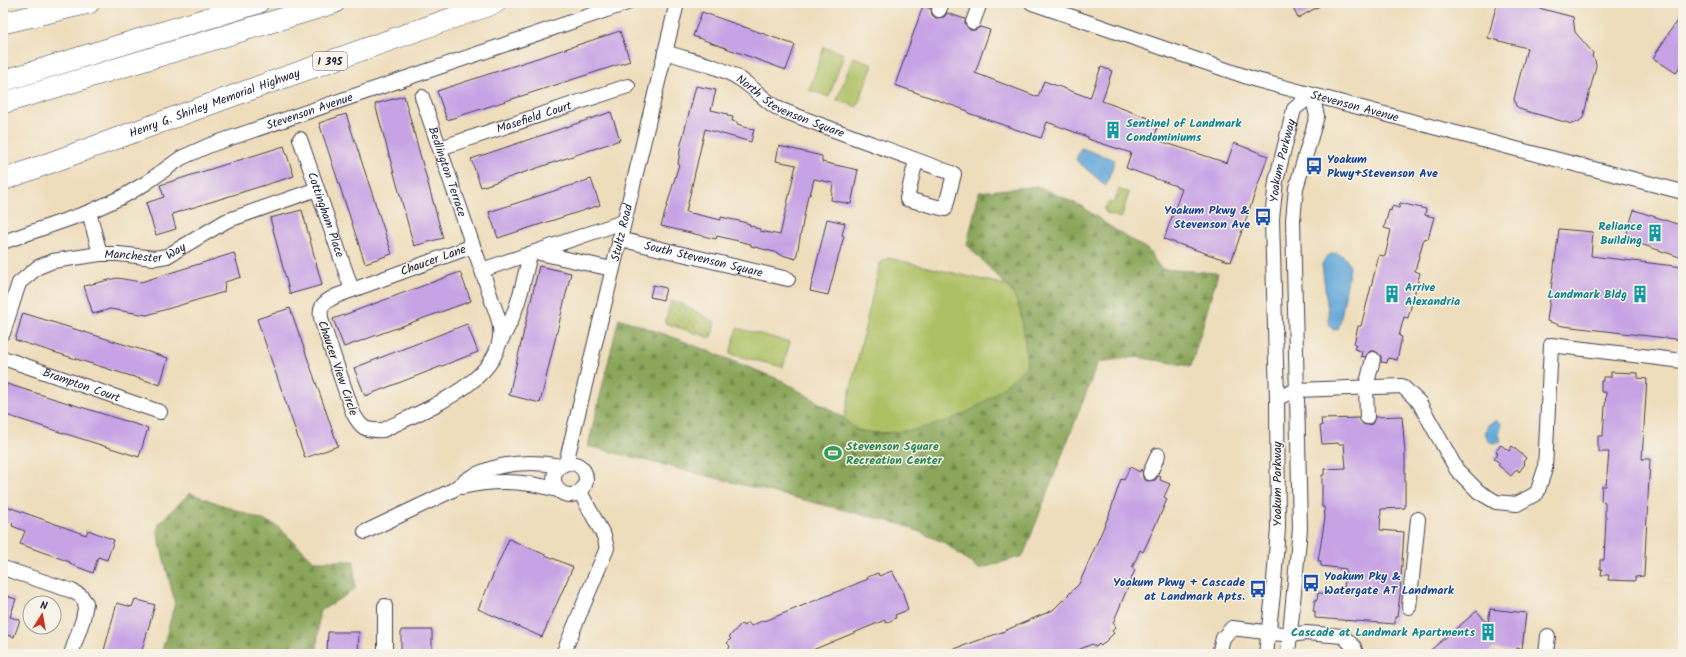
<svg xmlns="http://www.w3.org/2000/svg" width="1686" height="657" font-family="Kalam,sans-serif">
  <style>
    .forest { fill: url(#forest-firs); stroke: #56644a }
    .park { fill: url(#park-dots); stroke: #687150 }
    .garden { fill: #adc064; stroke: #687150 }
    .water { fill: #63a8d9; stroke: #42658a }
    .building { fill: #c7a3e5 }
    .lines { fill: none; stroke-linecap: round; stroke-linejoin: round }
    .minor-casing { stroke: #413e4e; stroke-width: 16 }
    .highway-casing { stroke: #413e4e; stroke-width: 22 }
    .minor { stroke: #fff; stroke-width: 14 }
    .highway { stroke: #fff; stroke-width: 21 }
    .labels { text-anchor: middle; stroke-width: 3; stroke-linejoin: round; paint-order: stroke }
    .shield { fill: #f7f3e8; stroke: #62616f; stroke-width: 1 }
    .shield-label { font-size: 11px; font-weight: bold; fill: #22223b }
    .street-label { font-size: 12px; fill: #22223b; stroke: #f7f3e8 }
    .culture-label { font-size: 12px; font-weight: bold; fill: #0d838f; stroke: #f7f3e8; text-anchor: end }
    .transit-label { font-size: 12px; font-weight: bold; fill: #164399; stroke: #f7f3e8; text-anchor: start }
    .leisure-label { font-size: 12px; font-weight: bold; fill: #27864d; stroke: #f7f3e8; text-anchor: start }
  </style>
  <defs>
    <pattern id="forest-firs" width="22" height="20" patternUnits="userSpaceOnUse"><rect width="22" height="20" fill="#8aa65a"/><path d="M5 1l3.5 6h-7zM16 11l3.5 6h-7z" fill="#70874c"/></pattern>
    <pattern id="park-dots" width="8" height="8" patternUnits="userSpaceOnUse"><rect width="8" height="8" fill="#adc064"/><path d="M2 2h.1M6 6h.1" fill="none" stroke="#8c9c54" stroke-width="1.8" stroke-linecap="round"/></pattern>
  </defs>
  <rect width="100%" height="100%" fill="#f7f3e8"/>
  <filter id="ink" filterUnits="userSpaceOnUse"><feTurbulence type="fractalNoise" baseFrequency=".025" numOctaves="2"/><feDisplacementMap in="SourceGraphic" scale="8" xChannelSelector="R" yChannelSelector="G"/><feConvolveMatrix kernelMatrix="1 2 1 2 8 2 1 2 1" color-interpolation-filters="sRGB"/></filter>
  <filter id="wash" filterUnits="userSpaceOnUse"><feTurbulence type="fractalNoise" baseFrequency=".012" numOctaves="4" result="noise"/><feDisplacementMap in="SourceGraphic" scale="16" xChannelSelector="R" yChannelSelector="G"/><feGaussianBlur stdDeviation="0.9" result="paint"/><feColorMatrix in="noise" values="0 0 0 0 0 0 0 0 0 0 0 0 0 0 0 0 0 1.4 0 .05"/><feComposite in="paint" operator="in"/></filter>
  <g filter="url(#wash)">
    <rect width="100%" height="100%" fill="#edb"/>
    <!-- forest -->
    <path class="forest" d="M1037,186l46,21 29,21 36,22 13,19 57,4 -27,93 -54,-9 -39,5 -75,194 -44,13 -34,-26 -41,-18 -316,-79 31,-128 59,21 105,42 61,37 12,12 24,4 23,-3 34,-7 29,-11 48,-120 -47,-48 12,-53z
      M190,493l86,32 38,36h40l1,28 -36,23 -2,42h-156l14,-51 -17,-67 1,-13z"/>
    <!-- park -->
    <path class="park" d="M1119,189l10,4 -8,25 -15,-5 -2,-4 5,-7 5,1z
      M671,301l9,2 35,19 -4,16 -46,-15z"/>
    <!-- garden -->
    <path class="garden" d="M824,47l20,7 -15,43 -20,-7z
      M853,57l20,7 -16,43 -20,-7z
      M888,258l118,27c19,20 18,55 21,81 -18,17 -38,34 -60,46 -26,15 -81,26 -109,18 -5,-2 -10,-8 -14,-12l36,-155z
      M737,328l53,14 -7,25 -53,-13z"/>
    <!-- water -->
    <path class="water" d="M1081,148l34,12 -9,26 -30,-26z
      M1336,253c9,3 11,6 14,14l-10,56 -2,6 -5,1 -3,-4 -8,-61c3,-8 6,-11 14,-12z
      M1494,421h4l4,3 -3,9 2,9 -9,1 -3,-2 -4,-8 3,-8z"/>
    <g id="blocks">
      <!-- building -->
      <path class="building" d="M1290,3h35l-27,15z
        M1497,3h23l53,14 2,15 18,21 -1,4 3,3 1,6 -13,52 -5,4 -6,2 -50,-14 -6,-4 -2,-7 13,-51 -39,-10z
        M923,6l8,3 1,6 4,3 8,-1 3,-4 18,6v5l5,6h5l5,-3 10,3 -15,43 63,24 6,-16 46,17 11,-31 11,4 -10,30 57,21 -5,17 73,24 7,-20 34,13 -37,106 -67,-23 18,-50 -6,-2v-1l-50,-18 5,-15 -43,-14v-2l-41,-15 -6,16 -73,-25v-2l-73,-26z
        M1683,11v50l-7,12 -23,-15z
        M702,12l93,33 -9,25 -93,-34z
        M620,31l10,30 -183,59 -10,-29z
        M696,86l20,4 -5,20 17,4 -1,2 6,1 -1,4 5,1v2l6,2v1l11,2 -3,13 -46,-13 -19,83 35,8v-3l18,4 11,3 -1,1 6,2v1l5,1v2l20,4 16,-70 -20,-4 3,-15 43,10v6l36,8 -7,34 -20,-4 2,-17 -19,-4 -4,16h-2l-12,64 -18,-5v-1l-27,-7v-2l-34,-8 -1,3 -55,-13 18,-62h-1l3,-20z
        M404,96l39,142 -29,8 -39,-142z
        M611,112l9,28 -139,47 -10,-28z
        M346,114l46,140 -27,9 -46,-140z
        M284,146l10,30 -122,38 4,15 -20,6 -10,-32 18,-6 -4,-12z
        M591,179l9,26 -102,33 -9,-26z
        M1400,203l26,6 -1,6 9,2 -6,22 -4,-1 -9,33 5,2 -12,45 -4,-1 -5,19 3,1 -5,23 -9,-2 -1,5 -6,-1v-6l-6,-5h-5l-5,6 -4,-1 1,-5 -8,-2 2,-4 -2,-1 4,-18h3l18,-71 6,1 6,-26 -7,-2 5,-18 2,1 1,-5 7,2z
        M302,210l20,75 -32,9 -20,-76z
        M1634,210l49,16v32l-58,-19z
        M827,219l18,4 -3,12 2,1 -16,59 -18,-4z
        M1559,229l34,3 -2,24 92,11v73l-120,-14 -16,-5z
        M234,253l7,24 -16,5 -1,10 -77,23 -37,-6 -17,5 -9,-28 33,-8 24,4z
        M539,266l32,7 -31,130 -31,-8z
        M460,272l11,29 -127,46 -11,-28z
        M653,285l13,3 -3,12 -13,-3z
        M290,308l48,138 -33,12 -48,-139z
        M23,313l145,45 -8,27 -145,-45z
        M467,324l11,28 -113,44 -11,-28z
        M1611,372l27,1v5l9,1 -5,80h8l-6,117 -9,1v4l-27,-1 1,-5h-8l1,-6h-2v-9h4l2,-43h-1v-15l-4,-1 1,-15h4l3,-34h-10v-5l-1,-1v-10h5l3,-44h-5v-11h2v-4h8z
        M7,384l141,44 -9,29 -136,-43v-16z
        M1402,416l3,37v55l-24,1 -1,21 24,2 -4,63 -3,22h-2v7l-80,-6v-7h-2l2,-11h2l1,-7 21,1 1,-7 4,1 2,-19 -25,-3v-5h-3l7,-43 -1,-11h-2v-32h2v-6l22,-1 -2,-24h-6v-1l-16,1 -2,-18h2l-1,-7 38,-1 4,6 4,1 5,-1 3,-7z
        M1501,445l8,6 3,-5 14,12 -3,4 2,2 -6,8 -2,-3 -6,7 -13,-11 2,-2 -6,-4 4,-5 -2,-3z
        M1130,467l10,5 1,-3 1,1 1,8 4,3 8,-1 3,-4 3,1 -1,3 10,4 -6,13 3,2 -4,10 -20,43 -3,-2 -8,18 3,2 -22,53 3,4 -4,4 2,2 -13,13 -2,-2 -3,3 -4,-3 -23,10h-126v-1l59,-21 51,-22 26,-26 30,-69 12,-36 3,1z
        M3,505l83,30 2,-5 26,10 -7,20 -9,-3 -5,16 -23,-9v-2l-50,-18 5,-13 -13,-5 1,-3 -10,-3z
        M509,539l64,28 -31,70 -64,-28z
        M892,571l10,19 6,20 -13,5 1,3 -10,5 -1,-3 -82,34h-76l3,-8 -3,-3 4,-4 -2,-2 12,-13 3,2 4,-4 3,4 13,-6 1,1 103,-42 -1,-2 11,-4 1,3z
        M3,595l13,4 -6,18 10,3 -6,17 -11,-3z
        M135,599l20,6 -14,49h-38l14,-51 15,4z
        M1490,609l36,4 -4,36 -5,-1 -1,3 -23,-2 -6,5h-61l51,-43 11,13z
        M401,630h31v24h-31z
        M328,632h31l-1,22h-31z"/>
    </g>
  </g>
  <g filter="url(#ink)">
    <use href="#blocks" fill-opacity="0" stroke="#413e4e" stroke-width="1"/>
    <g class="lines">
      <!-- minor casing -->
      <g class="minor-casing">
        <g id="minor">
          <path id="s1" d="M1032,3l221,76 267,71 163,42"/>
          <path d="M939,10l3,-7"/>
          <path d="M973,22l7,-19"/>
          <path id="s2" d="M665,52c24,8 53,13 75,27 14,9 25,22 39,30 58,23 117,43 175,65l-9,35 -38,-10 9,-39"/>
          <path id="s3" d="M422,97l51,149"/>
          <path id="s4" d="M300,139l52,151"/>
          <path id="s5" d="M440,148l188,-62"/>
          <path d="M89,212l11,42"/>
          <path id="s6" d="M619,239l169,40"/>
          <path id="s7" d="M3,242l86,-30 33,-15 24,-14 35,-25 29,-13 417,-142"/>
          <path d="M473,246c7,18 13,36 19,55 3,8 7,17 8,26 6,54 -79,84 -117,103 -18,1 -22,-2 -30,-17l-31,-91c-4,-15 0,-19 14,-26z"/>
          <path d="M535,252l77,17"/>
          <path d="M482,270l141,-48"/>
          <path id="s8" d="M3,333l16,-50 19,-16 15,-6 47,-7h18l37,4 12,-2 59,-35 91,-32"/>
          <path d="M500,342c17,-28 23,-57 30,-88"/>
          <path id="s9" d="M3,358l157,54"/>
          <path d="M1277,398l20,-8 105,-4 17,16 38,68 22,22 17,10 21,2 20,-11 8,-24 6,-124 132,16"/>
          <path d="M1367,417l-1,-30 7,-28"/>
          <path id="s10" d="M566,463l111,-460"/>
          <circle cx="570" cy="479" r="16"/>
          <path d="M1150,473l8,-18"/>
          <path d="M462,487c33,-8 65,-6 96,3"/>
          <path d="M365,532c29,-14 57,-27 86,-41 7,-4 13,-10 20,-14 29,-15 58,-17 90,-11"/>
          <path d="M3,568l69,23 9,5 5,7 -3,16 -12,35"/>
          <path d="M1409,607l9,-88"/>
          <path d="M385,654v-48"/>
          <path d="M563,654l44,-106 -3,-12 -24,-44"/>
          <path d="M1219,654l4,-16 9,-10 58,7 16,-2 37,3 11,11 2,7"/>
          <path id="s11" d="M1266,654l7,-60 5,-66 -1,-130 -5,-179 4,-38 18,-72 18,-14"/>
          <path d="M1288,654l12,-125 -7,-309 3,-32 21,-72 -5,-21"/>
          <path d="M1546,654l2,-18"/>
        </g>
      </g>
      <!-- highway casing -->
      <g class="highway-casing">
        <g id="highway">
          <path d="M3,23l86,-20"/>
          <path d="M3,81l255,-78"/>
          <path d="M3,103l331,-100"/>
          <path id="s12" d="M3,180l246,-90 246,-87"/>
        </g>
      </g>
      <!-- minor -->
      <use href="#minor" class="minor"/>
      <!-- highway -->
      <use href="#highway" class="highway"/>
    </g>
  </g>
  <!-- icons -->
  <defs>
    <g id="building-bare" transform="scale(1.38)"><path d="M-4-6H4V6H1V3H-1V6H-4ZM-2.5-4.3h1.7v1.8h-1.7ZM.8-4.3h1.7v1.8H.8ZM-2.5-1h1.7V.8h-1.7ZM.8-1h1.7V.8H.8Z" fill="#0f9aa8" stroke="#f7f3e8" stroke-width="2.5" paint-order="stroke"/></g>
    <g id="bus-bare" transform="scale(1.38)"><path d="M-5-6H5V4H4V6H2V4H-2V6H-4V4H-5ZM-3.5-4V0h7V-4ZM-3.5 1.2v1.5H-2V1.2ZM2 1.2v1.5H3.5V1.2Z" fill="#1a4fb4" stroke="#f7f3e8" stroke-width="2.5" paint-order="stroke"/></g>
    <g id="stadium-bare" transform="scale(1.38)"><path d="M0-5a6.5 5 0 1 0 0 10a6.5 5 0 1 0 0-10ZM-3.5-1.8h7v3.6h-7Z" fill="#2e9e5b" stroke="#f7f3e8" stroke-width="2.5" paint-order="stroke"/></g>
  </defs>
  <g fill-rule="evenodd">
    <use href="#building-bare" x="1113" y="130"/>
    <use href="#bus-bare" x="1314" y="166"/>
    <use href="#bus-bare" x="1263" y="217"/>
    <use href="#building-bare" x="1655" y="233"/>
    <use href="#building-bare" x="1392" y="294"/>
    <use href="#building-bare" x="1640" y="294"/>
    <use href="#stadium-bare" x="833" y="453"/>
    <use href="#bus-bare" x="1311" y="583"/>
    <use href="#bus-bare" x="1258" y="589"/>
    <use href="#building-bare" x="1488" y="632"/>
  </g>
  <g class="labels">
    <!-- shield labels -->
    <rect class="shield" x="313" y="52" width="34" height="18" rx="3"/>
    <g class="shield-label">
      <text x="330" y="65">I 395</text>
    </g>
    <!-- street labels -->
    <g class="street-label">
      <text dy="4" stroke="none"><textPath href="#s12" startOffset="225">Henry G. Shirley Memorial Highway</textPath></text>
      <text dy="4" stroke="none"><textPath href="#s2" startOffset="138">North Stevenson Square</textPath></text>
      <text dy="4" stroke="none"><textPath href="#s1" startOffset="339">Stevenson Avenue</textPath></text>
      <text dy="4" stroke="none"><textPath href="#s7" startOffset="335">Stevenson Avenue</textPath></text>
      <text dy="4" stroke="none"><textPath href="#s5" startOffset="99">Masefield Court</textPath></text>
      <text dy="4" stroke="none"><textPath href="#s11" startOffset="495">Yoakum Parkway</textPath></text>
      <text dy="4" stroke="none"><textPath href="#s3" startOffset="79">Bedlington Terrace</textPath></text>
      <text dy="4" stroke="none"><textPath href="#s4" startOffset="80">Cottingham Place</textPath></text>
      <text dy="4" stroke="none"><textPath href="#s10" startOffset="237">Stultz Road</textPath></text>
      <text dy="4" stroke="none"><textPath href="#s8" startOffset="187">Manchester Way</textPath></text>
      <text dy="4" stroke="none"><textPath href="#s6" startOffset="87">South Stevenson Square</textPath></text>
      <text transform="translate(433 260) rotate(-20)" y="4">Chaucer Lane</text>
      <text transform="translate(338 368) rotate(71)" y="4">Chaucer View Circle</text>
      <text dy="4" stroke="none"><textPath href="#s9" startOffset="83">Brampton Court</textPath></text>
      <text transform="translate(1277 484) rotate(-90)" y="4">Yoakum Parkway</text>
    </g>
    <!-- culture labels -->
    <g class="culture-label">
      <text x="1126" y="127" text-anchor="start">Sentinel of Landmark<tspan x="1126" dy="14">Condominiums</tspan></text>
      <text x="1642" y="230">Reliance<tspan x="1642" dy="14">Building</tspan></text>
      <text x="1405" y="291" text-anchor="start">Arrive<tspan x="1405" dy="14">Alexandria</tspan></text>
      <text x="1627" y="298">Landmark Bldg</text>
      <text x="1475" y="636">Cascade at Landmark Apartments</text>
    </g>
    <!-- transit labels -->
    <g class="transit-label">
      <text x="1327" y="163">Yoakum<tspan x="1327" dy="14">Pkwy+Stevenson Ave</tspan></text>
      <text x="1250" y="214" text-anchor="end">Yoakum Pkwy &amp;<tspan x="1250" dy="14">Stevenson Ave</tspan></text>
      <text x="1324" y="580">Yoakum Pky &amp;<tspan x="1324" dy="14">Watergate AT Landmark</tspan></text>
      <text x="1245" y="586" text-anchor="end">Yoakum Pkwy + Cascade<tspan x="1245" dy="14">at Landmark Apts.</tspan></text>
    </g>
    <!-- leisure labels -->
    <g class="leisure-label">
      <text x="846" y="450">Stevenson Square<tspan x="846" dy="14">Recreation Center</tspan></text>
    </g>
  </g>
  <!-- margin -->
  <rect width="1686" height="657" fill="none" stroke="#f7f3e8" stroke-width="16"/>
  <!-- north arrow -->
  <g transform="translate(42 615) rotate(11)"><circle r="19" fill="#f7f3e8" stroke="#a29fa3"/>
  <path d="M0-3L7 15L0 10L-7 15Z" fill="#c8321e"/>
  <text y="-6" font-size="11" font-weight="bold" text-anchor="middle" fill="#22223b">N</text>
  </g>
</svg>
